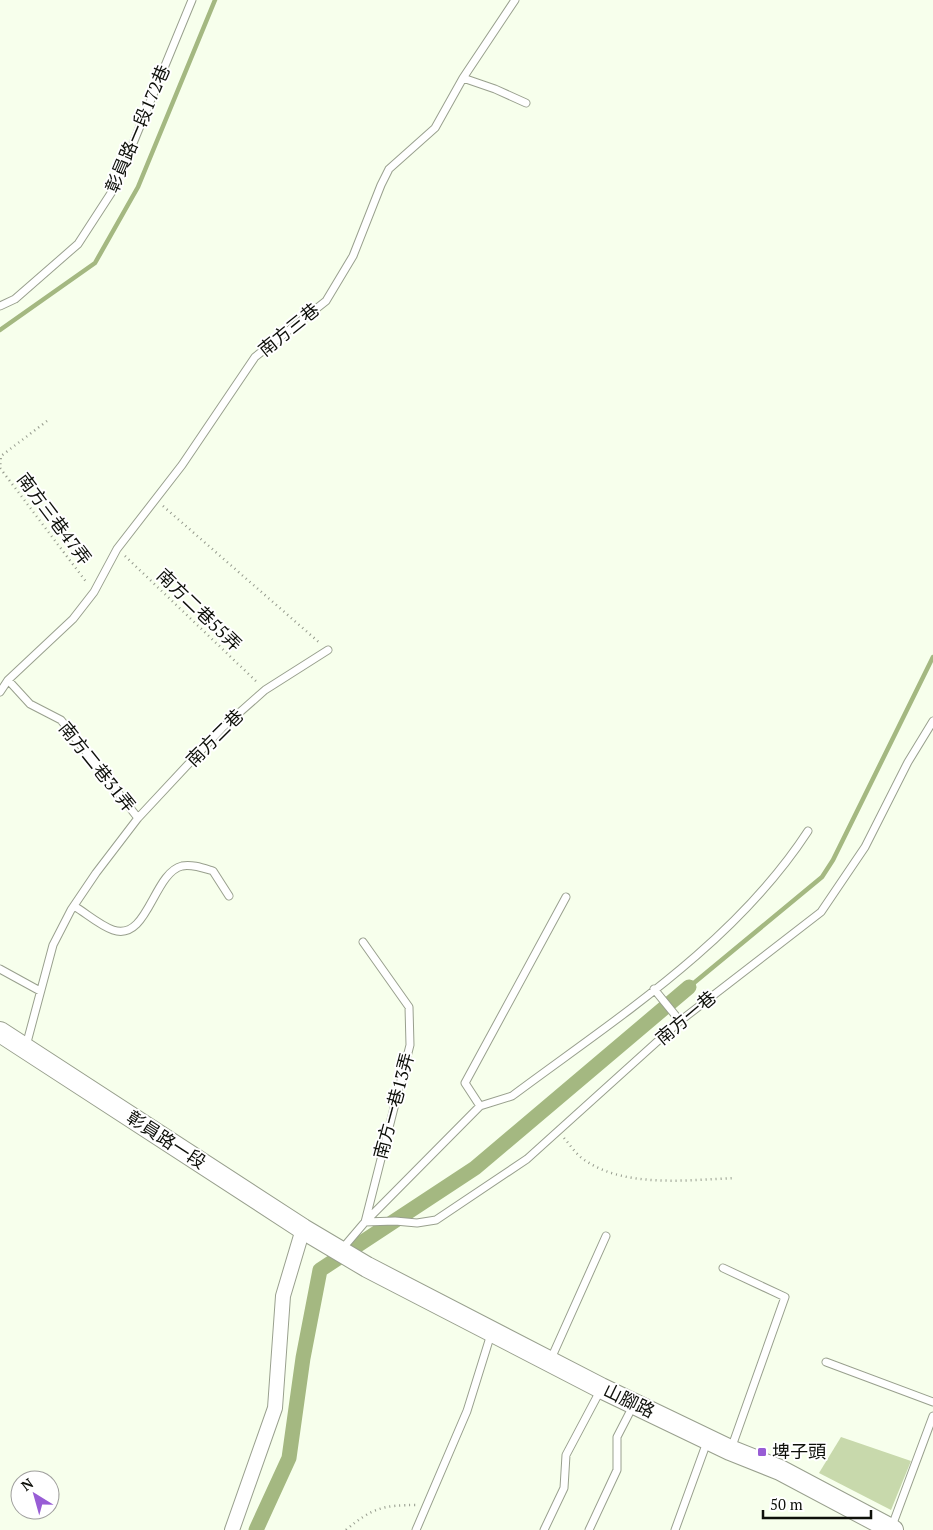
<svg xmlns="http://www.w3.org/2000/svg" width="933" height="1530" font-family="'PT Serif','Noto Sans TC',serif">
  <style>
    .green { fill: #c8d9ac }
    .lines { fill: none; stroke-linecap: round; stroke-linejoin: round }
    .stream { stroke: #a4b881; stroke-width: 4.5 }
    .canal { stroke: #a4b881; stroke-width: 15 }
    .service-casing { stroke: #99a08e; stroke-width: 9 }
    .minor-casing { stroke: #99a08e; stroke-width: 16 }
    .secondary-casing { stroke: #99a08e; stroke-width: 22 }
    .path { stroke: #959a8d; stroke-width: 2.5; stroke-dasharray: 1 4; stroke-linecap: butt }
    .service { stroke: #fff; stroke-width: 7 }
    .minor { stroke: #fff; stroke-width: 14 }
    .secondary { stroke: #fff; stroke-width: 20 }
    .poi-dot { fill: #985dd5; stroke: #fff; stroke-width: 2 }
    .labels { text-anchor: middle; stroke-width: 4; stroke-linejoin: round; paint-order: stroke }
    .street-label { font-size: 18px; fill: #0e100a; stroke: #fff }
    .poi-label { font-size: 18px; fill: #0e100a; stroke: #fff; text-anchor: start }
  </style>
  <rect width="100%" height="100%" fill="#f7ffec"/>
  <!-- green -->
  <path class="green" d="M841,1437l70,24 -20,49 -72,-37z"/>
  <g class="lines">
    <!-- stream -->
    <path class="stream" d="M0,330l95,-67 43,-76 77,-187
      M689,987l133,-110 11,-17 100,-203"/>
    <!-- canal -->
    <path class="canal" d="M256,1530l33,-72 14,-100 17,-88 155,-102 214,-181"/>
    <!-- service casing -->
    <g class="service-casing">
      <path id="service" d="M463,78l32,11 31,14
        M0,306l15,-7 63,-55 37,-57 77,-187
        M8,680l22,24 31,16 77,98
        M0,692l8,-12 65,-61 21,-27 23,-43 65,-84 73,-108 71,-56 27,-45 28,-71 8,-16 46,-41 28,-50 52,-78
        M74,906c12,7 25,19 39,24 35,12 40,-57 69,-64 10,-2 21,2 31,5l16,25
        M363,942l46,65 1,38 -45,177
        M0,969l40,22
        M654,989l26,32
        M26,1046l27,-101 18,-35 25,-37 42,-55 84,-90 43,-38 63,-40
        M480,1106l-15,-23 101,-186
        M365,1222l115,-116 32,-10c106,-79 223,-153 296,-265
        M342,1249l23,-27 30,-1 22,2 19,-3 91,-61 153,-138 141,-109 44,-65 43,-85 25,-41
        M723,1268l62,29 -54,152
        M550,1361l56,-125
        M826,1362l107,40
        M892,1526l41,-110
        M416,1530l51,-119 24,-77
        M544,1530l20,-42 2,-33 34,-64
        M589,1530l28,-60v-33l16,-31
        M675,1530l32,-88"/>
    </g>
    <!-- minor casing -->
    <g class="minor-casing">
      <path id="minor" d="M232,1530l43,-122 8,-112 20,-67"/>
    </g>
    <!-- secondary casing -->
    <g class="secondary-casing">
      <path id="secondary" d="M0,1032l303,197 64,38 234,121 129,62 50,20 113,60"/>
    </g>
    <!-- path -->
    <path class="path" d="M47,421l-46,35 -1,12 87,115
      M163,506l158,138
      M125,556l133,127
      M564,1138c7,8 13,18 22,23 40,27 103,19 149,17
      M346,1530c26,-22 37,-25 71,-25"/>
    <!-- service -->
    <use href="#service" class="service"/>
    <!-- minor -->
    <use href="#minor" class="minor"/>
    <!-- secondary -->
    <use href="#secondary" class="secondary"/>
  </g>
  <!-- markers -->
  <rect class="poi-dot" x="757" y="1447" width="10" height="10" rx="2.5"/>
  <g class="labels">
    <!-- street labels -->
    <g class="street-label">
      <text transform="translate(138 129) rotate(-67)" y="6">彰員路一段172巷</text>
      <text transform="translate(289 330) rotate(-39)" y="6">南方三巷</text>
      <text transform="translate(54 519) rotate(53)" y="6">南方三巷47弄</text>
      <text transform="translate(199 610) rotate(44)" y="6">南方二巷55弄</text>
      <text transform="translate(215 738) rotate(-45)" y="6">南方二巷</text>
      <text transform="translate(97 767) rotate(51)" y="6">南方二巷31弄</text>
      <text transform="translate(686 1018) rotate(-40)" y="6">南方一巷</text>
      <text transform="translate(394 1106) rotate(-75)" y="6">南方一巷13弄</text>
      <text transform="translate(166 1140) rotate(33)" y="6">彰員路一段</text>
      <text transform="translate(629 1401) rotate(26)" y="6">山腳路</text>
    </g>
    <!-- poi labels -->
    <g class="poi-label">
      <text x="772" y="1458">埤子頭</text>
    </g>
  </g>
  <!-- north arrow -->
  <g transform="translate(35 1495) rotate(323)"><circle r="24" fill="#ffffff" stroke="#9f9f9d"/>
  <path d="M0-4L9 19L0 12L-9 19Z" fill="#985dd5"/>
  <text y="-8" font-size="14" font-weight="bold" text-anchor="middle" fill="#0e100a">N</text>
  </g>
  <!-- scale -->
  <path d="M763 1510v8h108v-8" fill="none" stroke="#0e100a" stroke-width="2.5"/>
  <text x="770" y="1510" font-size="15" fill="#0e100a" stroke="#ffffff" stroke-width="4" paint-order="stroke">50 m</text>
</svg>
